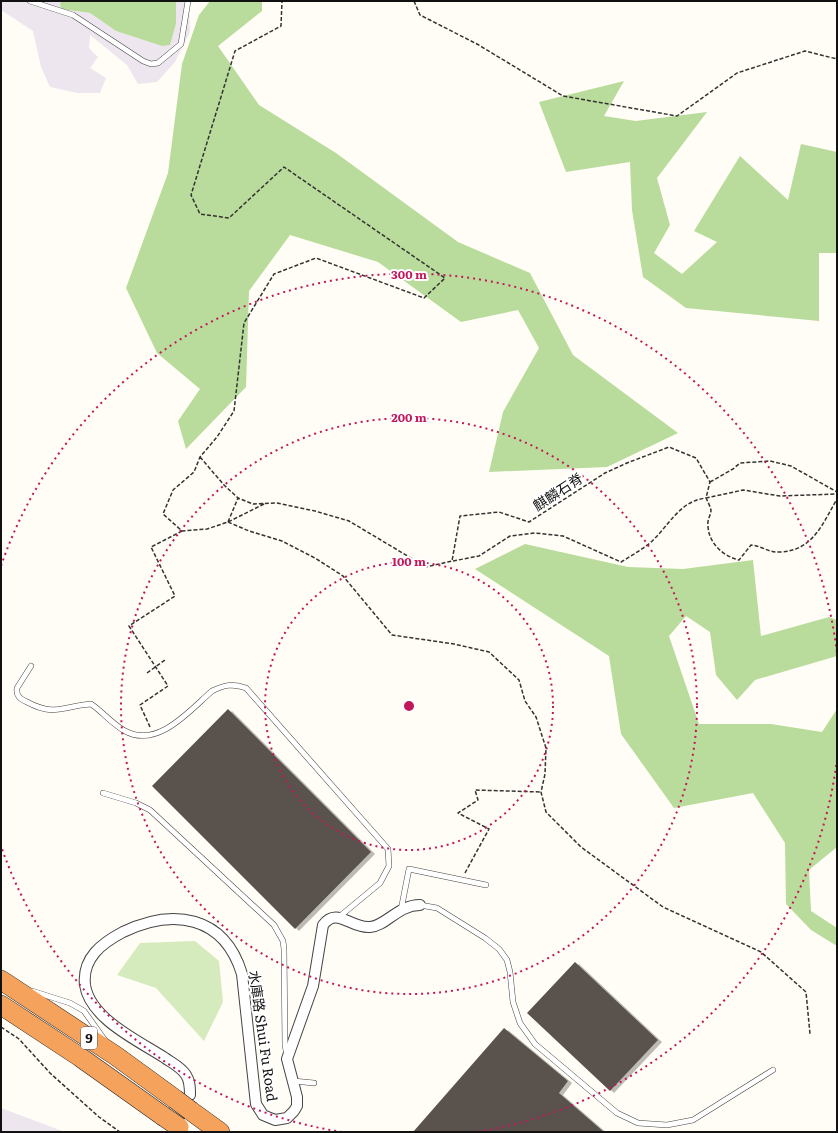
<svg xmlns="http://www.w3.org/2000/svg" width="838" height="1133" font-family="Literata,'Noto Sans TC',serif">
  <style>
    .industrial { fill: #eee6ef }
    .green { fill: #d5ebbd }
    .forest { fill: #b9dc9c }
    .building { fill: #5a524d; filter: url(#shadow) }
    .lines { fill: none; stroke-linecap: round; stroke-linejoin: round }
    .lane-casing { stroke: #444; stroke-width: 6 }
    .street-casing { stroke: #444; stroke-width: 12 }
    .highway-casing { stroke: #222; stroke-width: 20 }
    .path { stroke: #333; stroke-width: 1.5; stroke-dasharray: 4 2; stroke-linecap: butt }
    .lane { stroke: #fff; stroke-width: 5 }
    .street { stroke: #fff; stroke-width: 10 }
    .highway { stroke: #f5a25d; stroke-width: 19 }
    .highway-bridge-casing { stroke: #222; stroke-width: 20; stroke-linecap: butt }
    .highway-bridge { stroke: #f5a25d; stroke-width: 19 }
    .ring { fill: none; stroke: #c2185b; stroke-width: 2; stroke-dasharray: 2 4 }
    .labels { text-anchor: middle; stroke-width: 4; stroke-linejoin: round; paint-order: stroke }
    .shield { fill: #fff; stroke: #585858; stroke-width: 1 }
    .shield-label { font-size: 13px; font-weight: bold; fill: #111 }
    .street-label { font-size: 14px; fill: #111; stroke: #fff }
    .centre { fill: #c2185b; stroke: #fff; stroke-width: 2 }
    .ring-label { font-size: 12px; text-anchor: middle; font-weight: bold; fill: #c2185b; stroke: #fff; stroke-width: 4; stroke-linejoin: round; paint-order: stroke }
  </style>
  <defs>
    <filter id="shadow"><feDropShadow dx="4" dy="2" stdDeviation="0" flood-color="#0004"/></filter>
  </defs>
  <rect width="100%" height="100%" fill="#fffdf5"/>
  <!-- industrial -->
  <path class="industrial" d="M1,1h62l-3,2 1,6 29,4 26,18 46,15 8,-2 6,-20v-23h17l-4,4 1,27 -15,30 -18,20 -19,2 -11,-19 -37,-30 -1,13 9,9 -8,11 16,10 -6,15h-23l-27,-6 -9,-20 -8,-36 -32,-21z
    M1,1108l64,24h-64z"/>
  <!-- green -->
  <path class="green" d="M195,941l24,20 4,41 -19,39 -48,-53 -39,-13 23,-32z"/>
  <!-- forest -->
  <path class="forest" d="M63,1h113v23l-6,21 -8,1 -46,-15 -26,-18 -29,-4 -1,-6z
    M210,1h52v10l-44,35 41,59 77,48 122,89 72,31 43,82 105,78 -71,34 -118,5 14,-60 36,-64 -21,-38 -57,12 -83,-60 -88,-27 -41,56 -3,96 -60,62 -8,-28 22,-32 -43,-36 -31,-65 42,-115 14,-109 17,-49z
    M624,81l-20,35 32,5 71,-9 -50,66 13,47 -16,28 28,21 35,-32 -23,-11 46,-75 48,44 13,-56 36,8v101h-18v68l-133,-13 -43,-31 -11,-67 -2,-48 -64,10 -27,-70z
    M525,544l103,23 55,2 70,-9 8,76 68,-19 8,3v36l-82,24 -18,20 -21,-25 -6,-43 -24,-16 -17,20 30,88h72l51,8 15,-23v138l-28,23 2,41 26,17v18l-26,-16 -25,-26 -1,-61 -32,-50 -79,15 -53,-74 -12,-78 -134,-87z"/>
  <!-- building -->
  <path class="building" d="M228,709l143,143 -76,77 -143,-143z
    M575,962l83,78 -48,51 -83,-78z
    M504,1028l64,53 -9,12 45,39h-191z"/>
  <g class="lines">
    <!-- lane casing -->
    <g class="lane-casing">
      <path id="lane" d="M30,1l43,14 70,46 8,3 7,-1 23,-19 7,-43
        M31,666l-14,22c-1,8 3,11 10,14 28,15 36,4 64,2 12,8 21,20 34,27 33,18 65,-21 87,-40 12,-6 21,-8 34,-3l142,161 1,17 -9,17 -41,34
        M103,793l33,10 14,7 124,115 9,16 1,8 1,96 2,11
        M420,905l17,3 48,30 14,11 8,11 3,12 3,30 7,21 15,21 82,69 21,10 29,2 26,-5 80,-50
        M401,910l8,-41 77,16
        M32,991l38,12 14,8 20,28
        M293,1081l21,2"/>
    </g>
    <!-- street casing -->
    <g class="street-casing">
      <path id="street" d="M190,1095c0,-7 0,-14 -4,-20 -5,-8 -14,-12 -21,-17 -26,-17 -75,-39 -80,-73 -3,-27 17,-42 38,-53 50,-24 101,-17 119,42l14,130 7,11 12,5 12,-2 7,-7 3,-5v-9l-10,-38 26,-73 10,-61c14,-19 28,4 47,2 16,-1 28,-22 50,-22"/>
    </g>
    <!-- highway casing -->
    <g class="highway-casing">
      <path id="highway" d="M1,980l115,76 59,43
        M1,1005l79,52 83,59
        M191,1111l29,21"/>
    </g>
    <!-- path -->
    <path class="path" d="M414,1l6,14 57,29 86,52 114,20 60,-43 68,-22 32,8
      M200,457l24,28 14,13 15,6 24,-1 38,8 34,10 77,46 26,-6 8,-45 39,-4 30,10 76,-49 22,-10 42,-16 27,11 14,24 -4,16 37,-8 37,6 57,-2
      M710,482l23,-13 7,-6 30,-2 21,5 46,26
      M264,504l-36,18 -21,7 -25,2 -19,-17 10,-24 21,-18 6,-15 17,-20 17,-26 10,-88 30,-49 42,-16 108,40 21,-20 -161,-111 -55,51 -29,-4 -9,-19 44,-144 46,-25 1,-25
      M228,522l21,9 33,10 33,17 28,18 49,59 62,9 35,8 30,28 6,21 11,16 10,31 -1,26 -4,18 5,20 35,35 82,60 98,45 45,40 4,42
      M228,522l10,-24
      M453,561l26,-5 31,-20 25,-3 28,3 58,26c10,-6 20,-12 29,-19 19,-17 29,-42 56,-45 2,4 4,8 5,12 0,5 -4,10 -3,15 0,17 14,31 31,35l12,-15c11,1 18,8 29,7 33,-1 43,-29 57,-53
      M147,673l18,-13
      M150,727l-10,-22 28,-19 -39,-60 46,-30 -24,-49 31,-16
      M465,873l24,-44 -31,-16 20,-13 -3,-10 66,2
      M1,1027l18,12 31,34 49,44 21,15"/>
    <!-- lane -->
    <use href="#lane" class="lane"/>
    <!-- street -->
    <use href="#street" class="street"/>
    <!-- highway -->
    <use href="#highway" class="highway"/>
    <!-- highway-bridge casing -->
    <g class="highway-bridge-casing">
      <path id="highway-bridge" d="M175,1099l16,12
        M163,1116l16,11"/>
    </g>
    <!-- highway-bridge -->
    <use href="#highway-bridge" class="highway-bridge"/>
  </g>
  <!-- distance rings -->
  <g class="ring">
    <circle cx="409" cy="706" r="144"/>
    <circle cx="409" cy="706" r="288"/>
    <path d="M837 759A431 431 0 0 1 476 1132M342 1132A431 431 0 0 1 1 846M1 566A431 431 0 0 1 837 653"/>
  </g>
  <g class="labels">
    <!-- shield labels -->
    <rect class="shield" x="81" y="1027" width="16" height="22" rx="3"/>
    <g class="shield-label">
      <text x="89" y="1043">9</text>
    </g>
    <!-- street labels -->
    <g class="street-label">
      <text transform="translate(558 492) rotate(-33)" y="5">麒麟石脊</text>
      <text transform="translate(263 1036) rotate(82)" y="5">水庫路 Shui Fu Road</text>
    </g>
  </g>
  <circle cx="409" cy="706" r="6" class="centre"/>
  <g class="ring-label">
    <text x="409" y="279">300 m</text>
    <text x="409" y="422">200 m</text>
    <text x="409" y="566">100 m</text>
  </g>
  <!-- border -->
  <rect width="838" height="1133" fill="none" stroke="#111111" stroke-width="4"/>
</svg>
